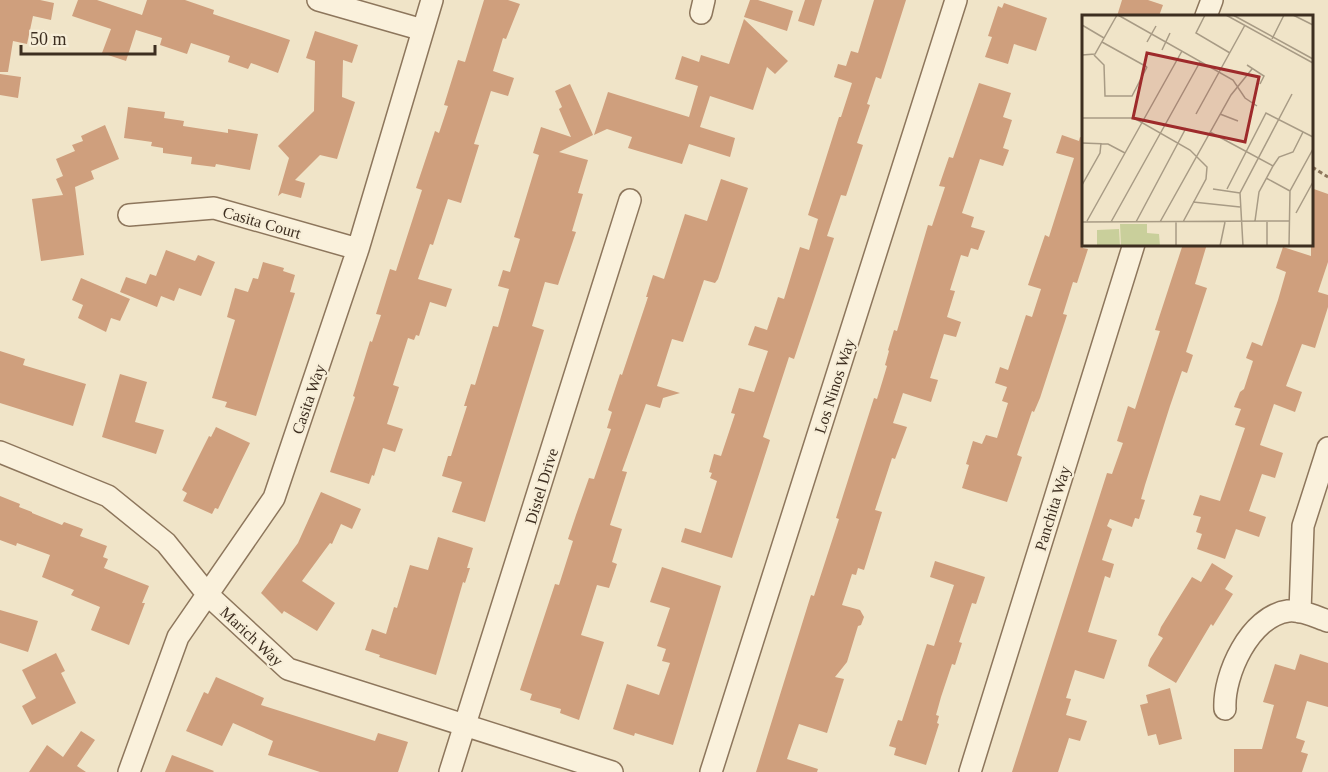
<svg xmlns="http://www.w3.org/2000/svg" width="1328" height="772" font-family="'Times New Roman',serif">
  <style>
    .building { fill: #cf9f7d }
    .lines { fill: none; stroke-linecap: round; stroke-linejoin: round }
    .minor-casing { stroke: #8d765c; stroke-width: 24 }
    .path { stroke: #8d765c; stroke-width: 3; stroke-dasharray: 4.5 3; stroke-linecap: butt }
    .minor { stroke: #faf1dc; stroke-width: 21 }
    .labels { text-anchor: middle; stroke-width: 4.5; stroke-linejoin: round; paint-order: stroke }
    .street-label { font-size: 16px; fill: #3d2e20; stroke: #f7eed8 }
    .inset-road { fill: none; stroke: #a89b85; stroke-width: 1.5 }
    .view { fill: #9e2a2b; fill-opacity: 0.15; stroke: #9e2a2b; stroke-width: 3 }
    .inset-edge { fill: none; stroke: #3d2e20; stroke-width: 3 }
  </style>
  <rect width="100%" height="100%" fill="#f0e4c8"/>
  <!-- building -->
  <path class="building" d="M0,0h40l14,3 -3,17 -18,-4 -6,28 -14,-3 -5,31h-8z
    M78,0h19l45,15 5,-15h38l29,10 -1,4 77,26 -12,33 -27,-10 -3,6 -20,-7 2,-6 -39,-13 -4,11 -27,-9 2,-7 -26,-8 -10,31 -24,-8 9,-24 -39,-13z
    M484,0h24l12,4 -14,35 -3,-1 -10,33 21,7 -6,18 -17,-5 -17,53 5,1 -18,58 -13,-4 -15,46 -3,-1 -12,35 34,10 -6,18 -16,-5 -11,34 -3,-1 -2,5 -6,-2 -15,47 6,2 -12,37 16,5 -8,23 -12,-4 -9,28 -2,-1 -3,9 -39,-12 25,-75 -2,-1 17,-55 2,1 9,-27 -5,-1 14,-45 6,2 26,-81 -6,-2 19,-57 4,2 9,-27 -4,-1 14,-45 7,2z
    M750,0h8l35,11 -6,20 -43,-14z
    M805,0h17l-8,26 -16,-5z
    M874,0h32l-25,79 -5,-2 -9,27 3,1 -13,38 6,2 -17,51 -5,-1 -14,41 7,2 -19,58 -21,63 -5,-2 -26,80 7,3 -38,118 -51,-16 4,-14 16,5 16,-52 -7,-3 2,-5 -3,-1 5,-18 7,2 14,-42 -4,-1 8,-25 15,4 14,-41 -20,-6 7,-19 12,4 11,-33 6,2 16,-52 9,3 9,-31 -10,-4 31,-98h2l11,-34 -18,-6 4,-13 8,2 5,-15 7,2z
    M1122,0h26l15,5 -4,11h-42z
    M1004,3l43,15 -11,33 -22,-7 -6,20 -23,-7 7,-20 -4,-1 10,-30 4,2z
    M744,19l44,42 -13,13 -8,-7 -14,43 -43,-14 -10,31 35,11 -5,19 -41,-13 -7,20 -54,-16 4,-11 -25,-8 -13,6 14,-43 81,25 9,-31 -23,-7 7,-23 17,6 2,-7 28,9z
    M315,31l43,14 -6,18 -9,-3 -1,37 13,5 -18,57 -17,-4 -25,25 10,3 -4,15 -19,-5 -4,3 11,-38 -11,-12 36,-35 1,-50 -9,-3z
    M0,74l21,3 -3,21 -18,-3z
    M979,83l32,10 -8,24 9,3 -9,28 6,2 -6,16 -23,-7 -18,54 12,4 -3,10 14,4 -7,19 -7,-2 -3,9 -7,-2 -11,35 5,1 -8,26 14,5 -5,15 -12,-3 -14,44 8,2 -7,22 -28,-9 -10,30 14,4 -12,32 -3,-1 -17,52 7,2 -18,58 -6,-2 -2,7 -4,-1 -10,31 18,5 4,7 -3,8 -3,1 -11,36 -12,15 9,2 -17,54 -28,-9 -12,35 31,10 -1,3h-61l55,-177 3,1 25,-77 -3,-1 38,-120 3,1 10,-33 -2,-1 4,-14 -1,-1 6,-20 3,1 31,-106 4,1 13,-39 -6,-1 10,-29 4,1z
    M570,84l23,51 -34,17 29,8 -10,33 5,1 -11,37 4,1 -18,53 -13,-3 -13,44 12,4 -59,192 -33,-10 10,-30 -20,-6 6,-20h3l16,-50h-3l7,-22 4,1 18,-59 5,1 11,-38 -11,-3 5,-16 7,2 10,-33 -6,-2 25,-82 -6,-2 8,-26 30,10 -12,-28 3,-2 -7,-16z
    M128,107l37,5 -1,6 20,3 -1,5 45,7v-4l30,5 -8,36 -34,-6 -1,3 -24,-3 1,-7 -29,-4v-5l-12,-2 1,-4 -28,-4z
    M105,125l14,34 -28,12 3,8 -19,8 9,68 -43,6 -9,-62 31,-4 -7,-16 7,-3 -7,-17 19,-8 -3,-6 11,-4 -2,-5z
    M1062,135l17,6 1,-4 3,1v110l5,1 -11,34 -4,-1 -10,32 4,1 -27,83 -6,14 -2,-1 -15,44 5,2 -15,45 -45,-14 7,-23 -3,-1 7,-23 9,3 4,-9 11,3 11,-35 -6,-2 5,-14 -12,-4 5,-16 8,3 18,-55 6,2 9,-28 -13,-4 17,-50 4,2 25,-79 -18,-5z
    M721,179l27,9 -30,91 -3,4 -11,-3 -21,62 -11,-3 -15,47 23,7 -17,5 -3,10 -14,-4 -24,67 5,1 -17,53 12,4 -10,33 5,2 -8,24 -12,-3 -16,50 23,7 -25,78 -19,-7 1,-4 -31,-9 2,-6 -12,-4 35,-106 4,1 14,-44 -5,-2 8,-24 13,-37 5,1 17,-50 -4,-1 5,-16 -4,-2 12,-36 2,1 26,-78h-2l7,-22 11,4 21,-65 22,7z
    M1311,188l17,6v68l-10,30 10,3v12l-13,41 -13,-4 -16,42 16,6 -7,20 -21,-8 -14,41 23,8 -8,25 -13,-4 -13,37 17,6 -7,20 -23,-8 -11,30 -28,-10 5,-15 -6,-2 5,-15 -8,-2 7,-20 20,6 25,-73 -10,-3 6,-16 -7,-2 6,-15 4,-3 9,-28 -7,-3 6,-16 10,4 16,-46 8,-28 -10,-4 7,-21 28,9z
    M1183,244h24l-12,40 12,4 -21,64 7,3 -6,18 -5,-2 -12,35 -25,79 -4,14 4,1 -6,19 -4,-1 -3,9 -22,-8 -3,7 5,3 -10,31 12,4 -4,14 -5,-2 -17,56 29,8 -13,39 -29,-9 -9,28 5,1 -5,16 21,6 -7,20 -11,-3 -11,34h-46l95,-299 5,1 11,-31 -6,-2 11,-35 7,3 25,-78 -5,-1z
    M166,250l29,11 3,-6 17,7 -14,34 -22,-8 -5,13 -13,-5 -4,11 -37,-15 6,-15 20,7 4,-10 6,2z
    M263,262l21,6 -1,3 12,4 -5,17 5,1 -39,123 -31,-9 2,-5 -15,-4 23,-78 -8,-3 8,-29 13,4 5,-14 5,1z
    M81,278l49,21 -10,22 -9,-3 -5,14 -28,-14 5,-13 -11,-5z
    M0,351l25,8 -2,6 63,19 -13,42 -73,-23z
    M120,374l27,8 -12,40 29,8 -8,24 -54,-17z
    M216,427l34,16 -32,66 -3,-1 -3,6 -29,-13 4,-8 -5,-3 27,-54 2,1z
    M321,492l40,17 -9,20 -11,-5 -9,20 -2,-1 -28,38 33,22 -18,28 -33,-20 -2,3 -21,-21 37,-50z
    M0,496l20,8 -1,3 13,5v1l30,12 2,-3 19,7 -3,7 27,10 -4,11 5,2 -4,9 45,18 -7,17h3l-16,42 -38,-15 9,-23 -29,-12 3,-5 -32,-13 8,-22 -33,-12 -1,3 -16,-6z
    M438,537l35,11 -6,20h3l-5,15 -2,-1 -27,93 -57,-18 1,-2 -15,-5 7,-21 14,5 8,-27 3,1 13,-43 18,5z
    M935,561l50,16 -9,27 -4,-1 -13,39 3,1 -7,22 -3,-1 -11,33 -5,18 3,1 -2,7 2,1 -13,41 -32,-10 2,-7 -7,-2 9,-26 4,1 25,-77 7,2 20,-61 -24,-8z
    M1212,563l21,13 -8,13 8,5 -20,32 -2,-2 -35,59 -28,-17 2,-7 13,-21 -5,-3 3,-8 31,-50 9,5z
    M662,567l59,19 -48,159 -38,-12 -1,3 -21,-7 14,-45 32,11 11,-32 -8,-2 4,-12 -9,-3 13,-38 -20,-6z
    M0,610l38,11 -10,31 -28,-9z
    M56,653l9,18 -4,2 15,30 -44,22 -10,-19 14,-8 -14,-28z
    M1300,654l28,9v44l-21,-6 -11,37 9,3 -4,11 7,2 -6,18h-68v-23h28l12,-44 -11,-3 12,-38 20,6z
    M216,677l48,21 -3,7 114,36 3,-8 30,9 -10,30h-78l-52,-17 5,-14 -40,-18 -11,23 -36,-15 18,-39 4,2z
    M1170,688l12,51 -23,6 -3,-11 -8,2 -8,-31 8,-2 -2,-8z
    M81,731l14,9 -18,26 9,6h-57l18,-27 16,12z
    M172,755l42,16 -1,1h-48z"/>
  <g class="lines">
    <!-- minor casing -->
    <g class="minor-casing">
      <path id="minor" d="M318,0l105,30
        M701,13l3,-13
        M1206,16l6,-16
        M129,215l85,-7 144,41
        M0,452l108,44 58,47 42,52 80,74 324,103
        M1300,612l3,-86 25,-78
        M1225,709c-2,-34 25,-93 63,-98 13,-2 28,6 40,10
        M129,772l49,-135 96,-139 84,-249 74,-249
        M450,772l180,-572
        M711,772l245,-772
        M970,772l164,-528"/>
    </g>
    <!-- path -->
    <path class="path" d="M1312,167l16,10"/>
    <!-- minor -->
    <use href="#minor" class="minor"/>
  </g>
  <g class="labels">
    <!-- street labels -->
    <g class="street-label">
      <text transform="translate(262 222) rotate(16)" y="6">Casita Court</text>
      <text transform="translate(834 386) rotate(-72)" y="6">Los Ninos Way</text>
      <text transform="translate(308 399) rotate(-71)" y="6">Casita Way</text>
      <text transform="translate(541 486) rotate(-73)" y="6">Distel Drive</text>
      <text transform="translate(1052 508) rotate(-73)" y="6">Panchita Way</text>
      <text transform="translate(252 636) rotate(43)" y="6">Marich Way</text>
    </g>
  </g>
  <!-- overview -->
  <g transform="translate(1082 15)">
    <rect width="231" height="231" fill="#f0e4c8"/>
    <path d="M38,209h27v9l12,1 1,12h-39zM37,214l1,17h-23v-16z" fill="#c9cf9b"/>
    <path class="inset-road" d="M36,0l115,65 12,18 12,8M123,0l-9,18 34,20M144,0l87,48M151,0l80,44M211,0l20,10M0,10l22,13M190,24l12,-24M20,27l45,25M65,27l9,-16M80,35l8,-17M0,40l13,-1 22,-39M12,40l10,10 1,31h27l15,-29M165,50l17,11 -4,8M114,99l49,-89M138,99l18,7M0,103h52l56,32 17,17 -1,12 -23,43M128,117l63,34M0,128l26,1 17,9M184,163l24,13M0,170l18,-32 1,-10M131,174l27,4M145,174l39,-76 47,24M111,187l47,5M214,198l17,-31M5,206l95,-170M173,206l4,-29 14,-26 6,-9 14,-5 10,-20M0,207l208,-1M29,207l89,-160M54,207l50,-94M78,207l71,-127 21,-26M94,231v-24M138,231l5,-24M161,231l-3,-53 52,-99M185,231v-25M207,231l1,-55 23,-42"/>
    <path class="view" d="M65,38l112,24 -14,65 -112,-24z"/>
    <rect width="231" height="231" class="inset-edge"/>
  </g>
  <!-- scale -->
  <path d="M21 45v9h134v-9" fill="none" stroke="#3d2e20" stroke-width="3"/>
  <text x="30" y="45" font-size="18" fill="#3d2e20" stroke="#f7eed8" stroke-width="4.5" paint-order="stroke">50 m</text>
</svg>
